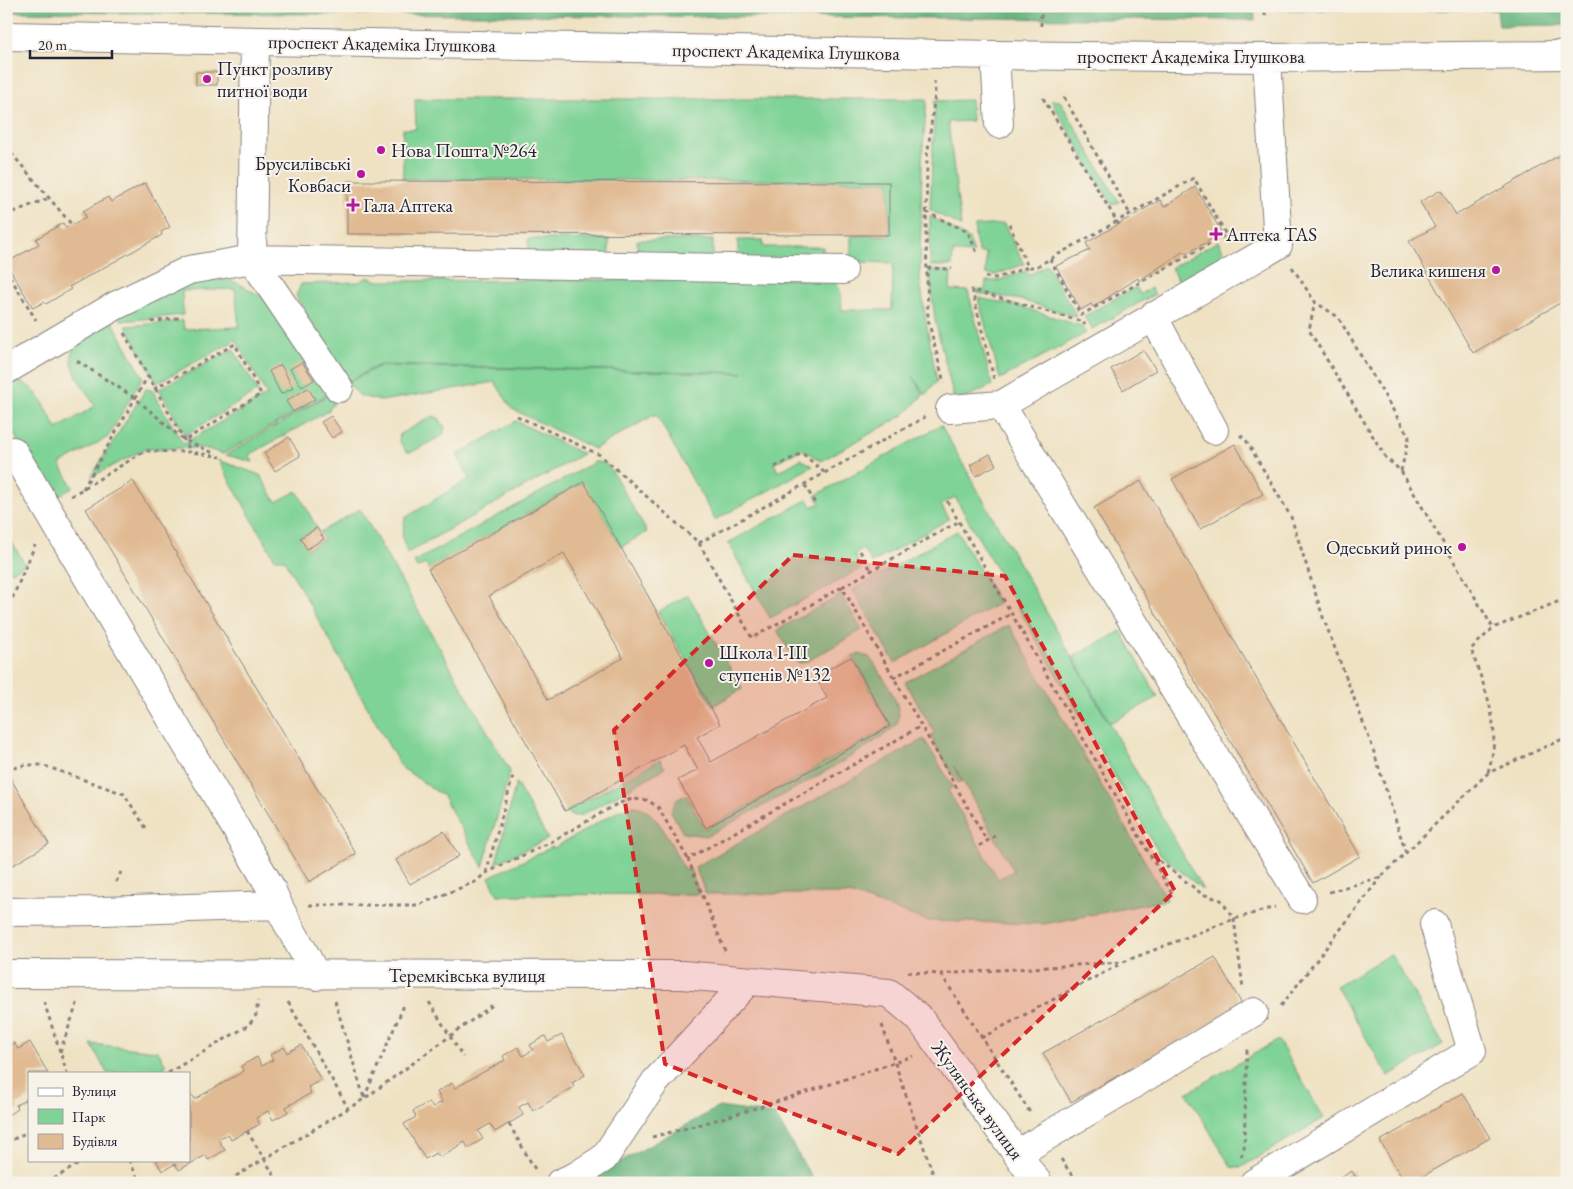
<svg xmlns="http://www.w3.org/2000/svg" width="1573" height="1189" font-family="'EB Garamond',serif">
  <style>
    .green { fill: #7fd396; stroke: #507a68 }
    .forest { fill: #67b57f; stroke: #446c5d }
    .building { fill: #e0ba92; fill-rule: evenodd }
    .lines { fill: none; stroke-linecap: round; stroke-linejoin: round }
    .minor-casing { stroke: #88827f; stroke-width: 30 }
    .path { stroke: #88827f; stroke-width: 3; stroke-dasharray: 4 4; stroke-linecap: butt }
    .minor { stroke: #fff; stroke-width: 28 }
    .marked { fill: #d62828; fill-opacity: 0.2; stroke: #d62828; stroke-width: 4; stroke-dasharray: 10 6; stroke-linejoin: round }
    .poi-dot { fill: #b5179e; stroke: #f7f3e8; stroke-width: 2 }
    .labels { text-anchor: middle; stroke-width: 4; stroke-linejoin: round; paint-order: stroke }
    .street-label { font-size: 19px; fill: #22223b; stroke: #f7f3e8 }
    .poi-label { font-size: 19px; fill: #22223b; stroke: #f7f3e8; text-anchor: start }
  </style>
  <rect width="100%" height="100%" fill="#f7f3e8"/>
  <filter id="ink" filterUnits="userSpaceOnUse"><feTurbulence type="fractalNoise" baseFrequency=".02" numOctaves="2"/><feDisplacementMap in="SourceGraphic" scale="10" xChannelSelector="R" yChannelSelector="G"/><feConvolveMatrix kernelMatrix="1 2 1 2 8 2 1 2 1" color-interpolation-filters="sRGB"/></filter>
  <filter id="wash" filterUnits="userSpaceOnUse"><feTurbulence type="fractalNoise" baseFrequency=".0096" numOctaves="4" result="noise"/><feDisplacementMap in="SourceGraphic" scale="20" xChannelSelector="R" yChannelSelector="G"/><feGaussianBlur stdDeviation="1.12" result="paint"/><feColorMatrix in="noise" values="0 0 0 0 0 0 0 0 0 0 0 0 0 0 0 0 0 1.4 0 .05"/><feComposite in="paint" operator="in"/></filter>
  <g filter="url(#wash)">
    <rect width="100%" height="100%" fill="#efe2c3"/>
    <!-- green -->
    <path class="green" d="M415,99h512l-5,62 -2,117 5,38 12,65 -12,14 -12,-19 10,19 -19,20 -83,46 -19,-12 -28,14 4,9 23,-13 12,7 -98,54 -59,-106 -62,35 -82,-40 -17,-27 -114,19 -21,-5 -12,-13 31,-17 364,7 -364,-8 -32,17 -51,-86 5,-12 58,-2 9,-5 10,4 449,-2c16,4 14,17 15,31h50l1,-47 -42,-1v-26l38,-1v-54l-486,-2v-50h13z
      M971,100l1,21 -24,1 13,104 -31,-16 5,-109z
      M1051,100l9,1 59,101 -7,3z
      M930,216l39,23 5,14 -21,-1 -1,14h-22z
      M1004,224l20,40 -28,11 -10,-1v-21h-7l-4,-15v-12z
      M528,239h81v21l-80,1z
      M637,240h76v22l-75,-1z
      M738,240h25v7h60v15l-85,-1z
      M1218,241l9,17 -46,27 -10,-17z
      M1047,265l30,52 -56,-17 -44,-7v-3h8l1,-9h11l28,-10 4,4z
      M929,270l22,2 -1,18 18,1 24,94 -37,18 -20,-83z
      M214,278l24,5 29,17 62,93 -106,61 -19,-6 -59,1 -54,28 55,-88 6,1 31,54 84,-49 -31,-55 -79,43 -31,-57 57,-5 1,8 55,-2 -4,-38 -53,2 1,24 -61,6 -4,-5 62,-34z
      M1136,287l4,7 11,-6 4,6 -63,35 -8,-13z
      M978,298l41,8 62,20 5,7 -86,46z
      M111,319l32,58 -35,60 -48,27 13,24 -23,12 -26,-45 -18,-39v-33c27,-10 41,28 51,46l38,-23c-8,-15 -36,-47 -17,-64 10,-9 22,-15 33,-23z
      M233,349l25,42 -73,44 -26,-46z
      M328,395l6,8 -6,8 -79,44 4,7 -27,-7z
      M433,416l6,2 6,10 -2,7 -31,17h-5l-8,-11 1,-7z
      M516,421l67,33 -176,99 -5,-16 3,-19 65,-40 -13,-23z
      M941,425l262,465 -44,-37 -204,-356 -14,8 8,14 -77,44 -9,-14 -9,5 8,14 -92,50 -42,-75 80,-44 4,8 8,-4 -4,-8z
      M218,460l42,15 16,27 21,-11 20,37 -17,9 7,12 17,-9 -4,-8 40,-23 150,262 -27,96 -40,-71 -42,-29 -117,-208h-9z
      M595,462l10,1 7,8 35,61 -26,15 -38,-65 -154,87 -4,-5 -8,4 -3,-6z
      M957,531l42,72 -104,60 -42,-73z
      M6,533l19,31 -19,10z
      M688,595l54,94 -29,17 -55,-94z
      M841,595l21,35 -56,32 -6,1 -5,-2 -18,-31z
      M1009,625l158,275 -123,24 -116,-3 -79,-27h-143l-11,-27 229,-128 29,48 -5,3 50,89 16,-8 -60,-105 8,15 -4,2 -28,-47 5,-3 -30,-51z
      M1121,631l37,66 -48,26 -37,-66z
      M859,654l10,3c10,14 34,46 29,64 -4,18 -165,100 -191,115l-24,-3 -12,-22 5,-11 10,-5 19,34 185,-103 -38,-70z
      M660,760l5,8 -83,47 -10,1 -7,-4z
      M516,783l32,56 -52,24z
      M634,806c24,1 40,46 51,65l5,-2 10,25 -202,1 -9,-18 63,-30 2,1 64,-37z
      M1391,954l52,90 -55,32 -52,-90z
      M1278,1040l46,78 -84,50 -9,-1 -44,-74z
      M91,1044l67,7 8,15 -12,7h-47z"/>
    <!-- forest -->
    <path class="forest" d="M6,6h1248l1,14 -1249,-8z
      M1279,6h288v19l-68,1 -2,-16h-219z
      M719,1107l56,8 40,68h-233z"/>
    <g id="blocks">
      <!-- building -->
      <path class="building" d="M196,72h21v13h-21z
        M1565,152l2,147 -94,54 -64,-112 26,-14 -15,-25 21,-12 15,25z
        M347,181l542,1v53l-542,-1z
        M145,183l25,44 -9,5 1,3 -93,52 2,2 -25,15 -2,-2 -11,6 -27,-45 33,-19 -3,-5 27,-16 3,5 20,-11 -3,-6 25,-14 3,5z
        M1195,187l26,44 -11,6 2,2 -26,15 -2,-3 -45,30 -1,-3 -45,29 -2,-3 -10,6 -25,-44 34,-16 -4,-7 74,-43 4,7z
        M1143,350l13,20 -33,20 -12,-21z
        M302,362l12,18 -12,7 -12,-18z
        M281,365l12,23 -12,6 -12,-23z
        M308,388l7,11 -22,13 -7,-11z
        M331,416l11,16 -10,6 -11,-16z
        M289,437l11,19 -25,15 -11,-18z
        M1235,444l28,50 -63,35 -28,-50z
        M990,454l6,11 -20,11 -6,-11z
        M133,481l223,373 -47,28 -223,-373z
        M1141,481l219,375 -47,27 -219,-375z
        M584,482l136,242 -23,13 14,25 116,-64 -12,-22 36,-19 39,69 -184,102 -28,-48 20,-10 -14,-25 -119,66 -137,-242zM564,553l59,105 -75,42 -59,-104z
        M317,528l7,11 -17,10 -7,-11z
        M8,774l41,70 -43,25v-93z
        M444,831l15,25 -49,28 -14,-24z
        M1215,957l28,49 -172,96 -28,-49z
        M562,1035l23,40 -13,8 2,4 -41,24 -5,-9 -9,5 4,8 -28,17 -5,-8 -12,7 5,8 -15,9 -3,-6 -25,15 -4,-4 -11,6 -21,-35 12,-7 -3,-6 16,-9 4,5 9,-5 -5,-10 15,-9 3,5 50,-28 -2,-4 15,-9 5,9 10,-6 -3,-5 15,-9 3,6z
        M30,1042l18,31h-19v25l-13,7 2,4 -12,7v-69l8,-4 4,6z
        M301,1045l20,35 -13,7 3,6 -25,14 2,5 -15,8 -5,-9 -12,7 4,6 -29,16 -3,-6 -10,5 7,11 -17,10 -2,-5 -27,15 -4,-6 -13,7 -6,-11h33v-63l3,-2 3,4 49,-28 -3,-5 16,-9 5,9 11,-6 -3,-5 14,-8 3,6z
        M1463,1093l27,45 -79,45h-6l-25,-42z
        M1352,1171l7,12h-27z"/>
    </g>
  </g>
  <g filter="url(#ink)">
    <use href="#blocks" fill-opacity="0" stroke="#88827f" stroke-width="1"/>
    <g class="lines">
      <!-- minor casing -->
      <g class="minor-casing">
        <path id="minor" d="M6,36l989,19 272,3 300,-3
          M255,41l-3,218 591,11
          M995,55l4,69
          M1267,58l11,187 -277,160 301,494
          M1153,316l61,114
          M6,370l109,-64 74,-36 63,-11 87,129
          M950,409l51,-4
          M13,451l258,437c11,31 31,57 45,88
          M6,912l97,-1 174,-6
          M6,974l676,1 207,18 30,25 119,165
          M1017,1154l237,-142
          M560,1183l16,-7 28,-18 51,-76 93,-101
          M1254,1183l218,-132 -38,-127"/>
      </g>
      <!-- path -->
      <path class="path" d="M1041,6v21
        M1265,16v-10
        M934,81l1,12 -8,65 -1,75 2,86 16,64
        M1064,97l66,117
        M1043,98l76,127
        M6,147l66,78
        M926,212l42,20 9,21
        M6,215l43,-17
        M1009,224l19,43h8l14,-8 144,-81 32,57 -145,80 -31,-56
        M1292,267l23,35
        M927,268l25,1
        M6,270l30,50
        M985,277l12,1 31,-11
        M151,322l32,-5
        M124,333l67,119
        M77,361l58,37 49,42 32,14
        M994,379l-22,-89 111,32 2,3
        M154,389l81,-45 26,50 -76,46
        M517,416l83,39 99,88 226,-126
        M1240,435l6,5 45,77 32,100 48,126 35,110
        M775,467l27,-14 23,20
        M1401,471l8,-34 -71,-120 -23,-15 -6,28 77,128 15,13 92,157 74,-30
        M805,485l11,20
        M83,489l65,-113
        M71,496l74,-45 46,1 30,5
        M947,501l227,396
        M699,543l53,95 90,-51 145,254
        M860,551l11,19
        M842,587l116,-65
        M6,613l29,-68
        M893,678l118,-64
        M6,770l19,-5h17l82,29 22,34
        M1488,772c15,-47 -2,-78 -17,-123l22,-21
        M979,846l16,-10
        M1153,856l49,38 19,6 13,19 9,69
        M486,873l27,-97
        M116,882l5,-10
        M1329,892l52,-15 107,-104 79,-36
        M309,905h109l57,-23 11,-9 65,-31 66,-38 15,-5 15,1 11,7 30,52
        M725,951l-37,-92 233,-133
        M908,972l32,2 183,-12 111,-43 41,-12
        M941,974l90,140
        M335,1001l29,97
        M44,1002l23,71
        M288,1002l60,106
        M429,1002l34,55
        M1281,1006l100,-129
        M882,1025l54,158
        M981,1038l139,-74
        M60,1052l18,-51
        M168,1073l81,-48 7,-10 2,-14
        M364,1098l41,-95
        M509,1124l27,47
        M247,1131l32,52
        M652,1137c89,-22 174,-51 261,-81
        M6,1143l23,-12
        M1241,1157l3,-8 3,-100
        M1061,1159l16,24
        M129,1160l11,23
        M47,1183l38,-23
        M232,1183l4,-7 128,-77 130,-95"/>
      <!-- minor -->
      <use href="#minor" class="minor"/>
    </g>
  </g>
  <!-- marked area -->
  <path class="marked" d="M793,555l212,21 170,315 -277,263 -233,-90 -51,-334z"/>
  <!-- markers -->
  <g class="poi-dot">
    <circle cx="207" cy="79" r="5"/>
    <circle cx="381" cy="150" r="5"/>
    <circle cx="361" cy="174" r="5"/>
    <path d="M350.5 197.5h5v5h5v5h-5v5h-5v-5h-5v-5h5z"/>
    <path d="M1213.5 226.5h5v5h5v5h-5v5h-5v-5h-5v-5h5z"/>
    <circle cx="1496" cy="270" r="5"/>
    <circle cx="1462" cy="547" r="5"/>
    <circle cx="709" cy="663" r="5"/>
  </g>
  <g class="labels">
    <!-- street labels -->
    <g class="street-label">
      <text transform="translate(382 43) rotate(1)" y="7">проспект Академіка Глушкова</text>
      <text transform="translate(786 51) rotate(1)" y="7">проспект Академіка Глушкова</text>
      <text x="1191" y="63">проспект Академіка Глушкова</text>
      <text x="467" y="982">Теремківська вулиця</text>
      <text transform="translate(978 1100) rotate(54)" y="7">Жулянська вулиця</text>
    </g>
    <!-- poi labels -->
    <g class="poi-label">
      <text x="217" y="75">Пункт розливу<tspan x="217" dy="22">питної води</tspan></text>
      <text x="391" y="157">Нова Пошта №264</text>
      <text x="351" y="170" text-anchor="end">Брусилівські<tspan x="351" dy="22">Ковбаси</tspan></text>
      <text x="363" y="212">Гала Аптека</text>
      <text x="1226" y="241">Аптека TAS</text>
      <text x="1486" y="277" text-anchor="end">Велика кишеня</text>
      <text x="1452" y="554" text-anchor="end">Одеський ринок</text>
      <text x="719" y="659">Школа І-ІІІ<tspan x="719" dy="22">ступенів №132</tspan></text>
    </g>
  </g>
  <!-- margin -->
  <rect width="1573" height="1189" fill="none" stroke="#f7f3e8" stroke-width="25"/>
  <!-- legend -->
  <rect x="28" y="1072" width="162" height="90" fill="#f7f3e8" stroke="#a29fa3"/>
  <rect x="38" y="1088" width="25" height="8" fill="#ffffff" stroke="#a29fa3"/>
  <text x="72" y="1096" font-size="15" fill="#22223b">Вулиця</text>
  <rect x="38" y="1109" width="25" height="15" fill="#7fd396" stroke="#a29fa3"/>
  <text x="72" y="1122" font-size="15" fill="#22223b">Парк</text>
  <rect x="38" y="1134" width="25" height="15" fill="#e0ba92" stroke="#a29fa3"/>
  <text x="72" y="1146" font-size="15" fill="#22223b">Будівля</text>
  <!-- scale -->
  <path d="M30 50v8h82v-8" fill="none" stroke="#22223b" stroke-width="2.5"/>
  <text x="38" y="50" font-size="15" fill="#22223b" stroke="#f7f3e8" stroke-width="4" paint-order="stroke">20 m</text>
</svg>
